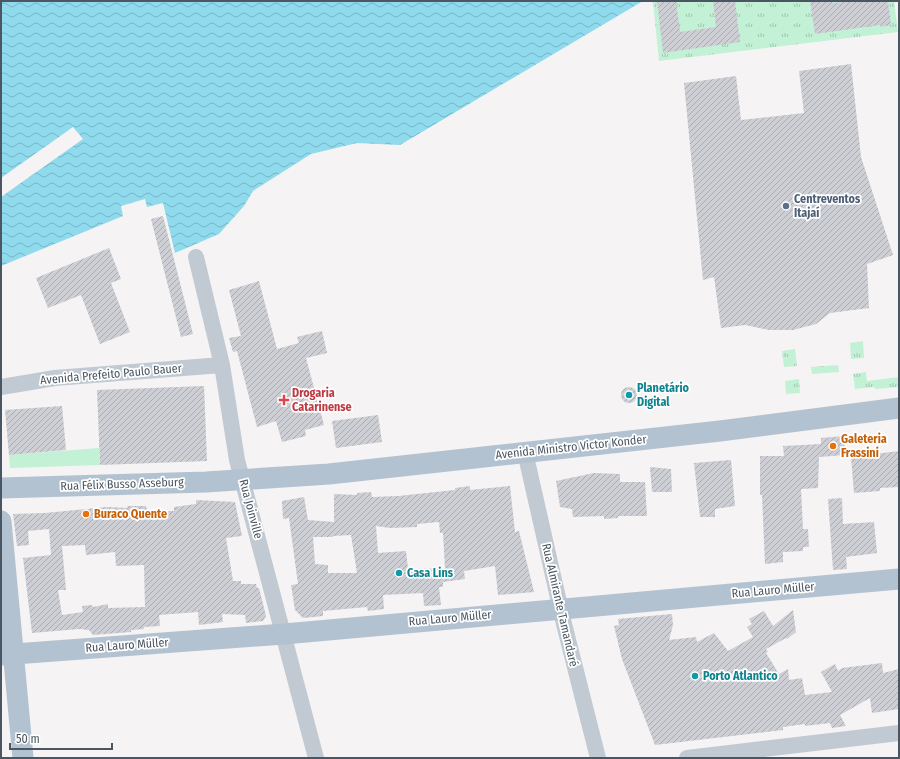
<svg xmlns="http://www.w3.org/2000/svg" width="900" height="759" font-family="'Fira Sans Condensed',sans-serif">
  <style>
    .grass { fill: url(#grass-tufts) }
    .park { fill: #c3f1d5 }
    .water { fill: url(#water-waves) }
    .pier { fill: #f5f3f3 }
    .building { fill: url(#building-hatch); fill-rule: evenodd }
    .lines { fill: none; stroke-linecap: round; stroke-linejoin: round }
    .minor { stroke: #c1cad2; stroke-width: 16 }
    .major { stroke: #b3c2d1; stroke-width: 21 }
    .service-dot { fill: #5c6f8a; stroke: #fff; stroke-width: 1.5 }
    .culture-dot { fill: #0f9aa8; stroke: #fff; stroke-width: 1.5 }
    .health-dot { fill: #e0444e; stroke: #fff; stroke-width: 1.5 }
    .food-dot { fill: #e8710a; stroke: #fff; stroke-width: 1.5 }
    .labels { text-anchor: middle; stroke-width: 3.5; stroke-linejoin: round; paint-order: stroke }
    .service-label { font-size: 12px; font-weight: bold; fill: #4e5e75; stroke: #fff; text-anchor: start }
    .street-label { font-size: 12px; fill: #4a5661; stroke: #fff }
    .culture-label { font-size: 12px; font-weight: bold; fill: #0d838f; stroke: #fff; text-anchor: start }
    .health-label { font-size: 12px; font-weight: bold; fill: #be3a42; stroke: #fff; text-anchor: start }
    .food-label { font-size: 12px; font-weight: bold; fill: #c56008; stroke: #fff; text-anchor: start }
  </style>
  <defs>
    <pattern id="grass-tufts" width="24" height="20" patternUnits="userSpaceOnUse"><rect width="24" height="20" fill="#c3f1d5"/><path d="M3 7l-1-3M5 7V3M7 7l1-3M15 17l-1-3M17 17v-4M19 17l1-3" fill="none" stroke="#a0c6b0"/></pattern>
    <pattern id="water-waves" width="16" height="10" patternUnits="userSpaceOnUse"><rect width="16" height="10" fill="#90daee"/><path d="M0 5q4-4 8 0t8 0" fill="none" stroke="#78b4c4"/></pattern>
    <pattern id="building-hatch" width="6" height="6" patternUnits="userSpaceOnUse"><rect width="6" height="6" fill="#cdcfd5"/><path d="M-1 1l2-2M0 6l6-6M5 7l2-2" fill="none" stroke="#a8abb0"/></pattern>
  </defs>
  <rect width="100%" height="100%" fill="#f5f3f3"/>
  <!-- grass -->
  <path class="grass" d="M653,1h241l4,31 -239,29z
    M863,341l1,17 -13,1 -1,-16z
    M795,349l2,17 -13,1 -2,-16z
    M838,365l1,7 -27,2 -1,-7z
    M866,372l1,9 32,-4v10l-23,2 -2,-2 -19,2 -2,-15z
    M799,379l1,14 -14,1 -1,-13z"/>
  <!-- park -->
  <path class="park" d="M99,448l1,17 -90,3 -1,-13z"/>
  <!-- water -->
  <path class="water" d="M1,1h642l-243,144 -43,-2 -46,11 -58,37 -9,15 -25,28 -44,19 -12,-50 -16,4 -2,-8 -24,7 2,10 -122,50z"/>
  <!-- pier -->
  <path class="pier" d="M73,127l10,12 -82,58v-19z"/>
  <!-- building -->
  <path class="building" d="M657,1h19l4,31 36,-5 -3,-26h22l5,41 -77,11z
    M810,1h22l1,2 18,-2h37l3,24 -10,2 -1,-2 -65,9z
    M851,64l10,93 32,98 -26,9 2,44 -39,5 -14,11 -23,6h-24l-24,-5 -24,3 -7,-51 -11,3 -19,-197 52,-7 5,44 63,-7 -5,-42z
    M163,216l30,118 -12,3 -30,-118z
    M109,248l12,31 -10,4 19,49 -30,12 -19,-49 -33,13 -12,-30z
    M259,281l18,68 22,-6 -2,-6 25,-6 5,22 -21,5 18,67 -19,5 1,6 -24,6 -6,-21 -19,6 -20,-76 -4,1 -4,-14 12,-2 -12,-46z
    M204,386l3,75 -107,4 -3,-75z
    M621 395a8 8 0 1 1 16 0a8 8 0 1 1-16 0Z
    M62,406l4,44 -57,5 -4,-45z
    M378,415l4,27 -46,6 -4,-27z
    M844,436l1,19 -26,2 -1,31 -17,1 2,40h5l1,18h-6v4l-20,1v10l-18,2 -3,-69h-2v-39h24l-1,-10 38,-2v-6z
    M899,451v36l-19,1v3l-26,2 -3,-36z
    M731,460l4,46 -20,3v8h-15l-6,-54z
    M650,467l21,2 1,23h-20z
    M594,473l26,1v8h25l2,34h-29v2l-14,1v-3l-31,1 -1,-8 -12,-2 -4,-26z
    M470,486v4l40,-4 5,46 4,-1 15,61 -36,3 -3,-29 -31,5 1,8 -22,3v5h-4l2,18 -17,1 -1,-13 -40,2 1,14 -16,2 -1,-4 -44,4v5l-20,2 -8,-8 -4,-25 7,-1 -9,-66 -6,1 -1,-18 22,-4 4,23 26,2v-28l23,1v-2l14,-1 1,5 26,-1 57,-6v-2zM439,522l1,11h3l2,35 -37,1 -2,-18 -28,2 -2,-27 14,2 27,-1v-3zM351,535l6,38h-29v-8l-13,-1 -2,-27h20v-1z
    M842,498l1,26 31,-2 3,31 -31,4 1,12 -14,1 -5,-71z
    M196,500l39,2 7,34 -16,2 7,43h8v3h15l1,4h2l7,28 -3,5 -17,2 -1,-8 -23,-1 1,8 -24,3 -1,-13 -39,3 1,11 -16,1v2l-13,1v2l-38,3 -4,-5 -10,-1 -47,4 -9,-75 28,-3 -2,-26 -21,2 1,14 -12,1 -4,-32 32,-1 62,-6 21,1 -1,-2h19l1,5h27v-4l22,-3zM85,545l1,10 29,-3 1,14 28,-1 1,42 -37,1v-4l-15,3 -1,-2 -10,1 1,6 -21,3 -4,-25h8l-4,-44z
    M793,610l3,22 -9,7 -1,-1 -20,11 2,3 -2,1 13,21 9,-5 1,11 13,-2 3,17 27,-3 -11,-20 14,-8 3,7 4,-3 40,-5 1,10 16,-4v40l-27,4 -2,-15 -30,17 6,11 -14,2 -2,-5 -25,3v-2l-22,3v3l-128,15 -33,-86 -8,-33 5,-1 -1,-6 54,-5 1,11 -4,15 27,-3 1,5 17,-9 14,18 25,-14 -6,-10 5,-3 -3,-5 15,-8 9,15z"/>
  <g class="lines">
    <!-- minor -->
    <path class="minor" d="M196,257l26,108 15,95 79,298
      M1,387l54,-9 167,-13
      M525,452l39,172 34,134
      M687,758l212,-25"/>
    <!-- major -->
    <path class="major" d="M1,488l205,-6 123,-8 391,-43 179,-23
      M1,521l22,237
      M1,655l283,-21 615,-55"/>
  </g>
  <!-- markers -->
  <circle class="service-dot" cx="786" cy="206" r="4"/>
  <g class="culture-dot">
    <circle cx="629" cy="395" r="4"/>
    <circle cx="399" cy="573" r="4"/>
    <circle cx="695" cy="676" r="4"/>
  </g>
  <path class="health-dot" d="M282 394h4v4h4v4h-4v4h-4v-4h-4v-4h4z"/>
  <g class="food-dot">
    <circle cx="833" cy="446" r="4"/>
    <circle cx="86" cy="514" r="4"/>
  </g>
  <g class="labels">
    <!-- service labels -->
    <g class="service-label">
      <text x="794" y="203">Centreventos<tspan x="794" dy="14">Itajaí</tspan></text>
    </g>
    <!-- street labels -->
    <g class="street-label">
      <text transform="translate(111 374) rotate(-5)" y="4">Avenida Prefeito Paulo Bauer</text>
      <text transform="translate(571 447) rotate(-6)" y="4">Avenida Ministro Victor Konder</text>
      <text transform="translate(122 484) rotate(-2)" y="4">Rua Félix Busso Asseburg</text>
      <text transform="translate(251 509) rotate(75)" y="4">Rua Joinville</text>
      <text transform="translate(773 590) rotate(-5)" y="4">Rua Lauro Müller</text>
      <text transform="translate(560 605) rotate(77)" y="4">Rua Almirante Tamandaré</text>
      <text transform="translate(450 618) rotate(-5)" y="4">Rua Lauro Müller</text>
      <text transform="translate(127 645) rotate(-4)" y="4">Rua Lauro Müller</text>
    </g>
    <!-- culture labels -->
    <g class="culture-label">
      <text x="637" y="392">Planetário<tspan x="637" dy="14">Digital</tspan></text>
      <text x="407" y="577">Casa Lins</text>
      <text x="703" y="680">Porto Atlantico</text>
    </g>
    <!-- health labels -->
    <g class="health-label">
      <text x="292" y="397">Drogaria<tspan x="292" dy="14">Catarinense</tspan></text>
    </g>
    <!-- food labels -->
    <g class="food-label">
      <text x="841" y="443">Galeteria<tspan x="841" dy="14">Frassini</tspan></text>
      <text x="94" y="518">Buraco Quente</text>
    </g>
  </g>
  <!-- border -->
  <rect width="900" height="759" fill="none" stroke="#4a5661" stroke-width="4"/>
  <!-- scale -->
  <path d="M10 743v6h102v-6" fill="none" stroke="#4a5661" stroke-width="2"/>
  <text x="16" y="743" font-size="12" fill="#4a5661" stroke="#ffffff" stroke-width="3" paint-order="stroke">50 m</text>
</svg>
